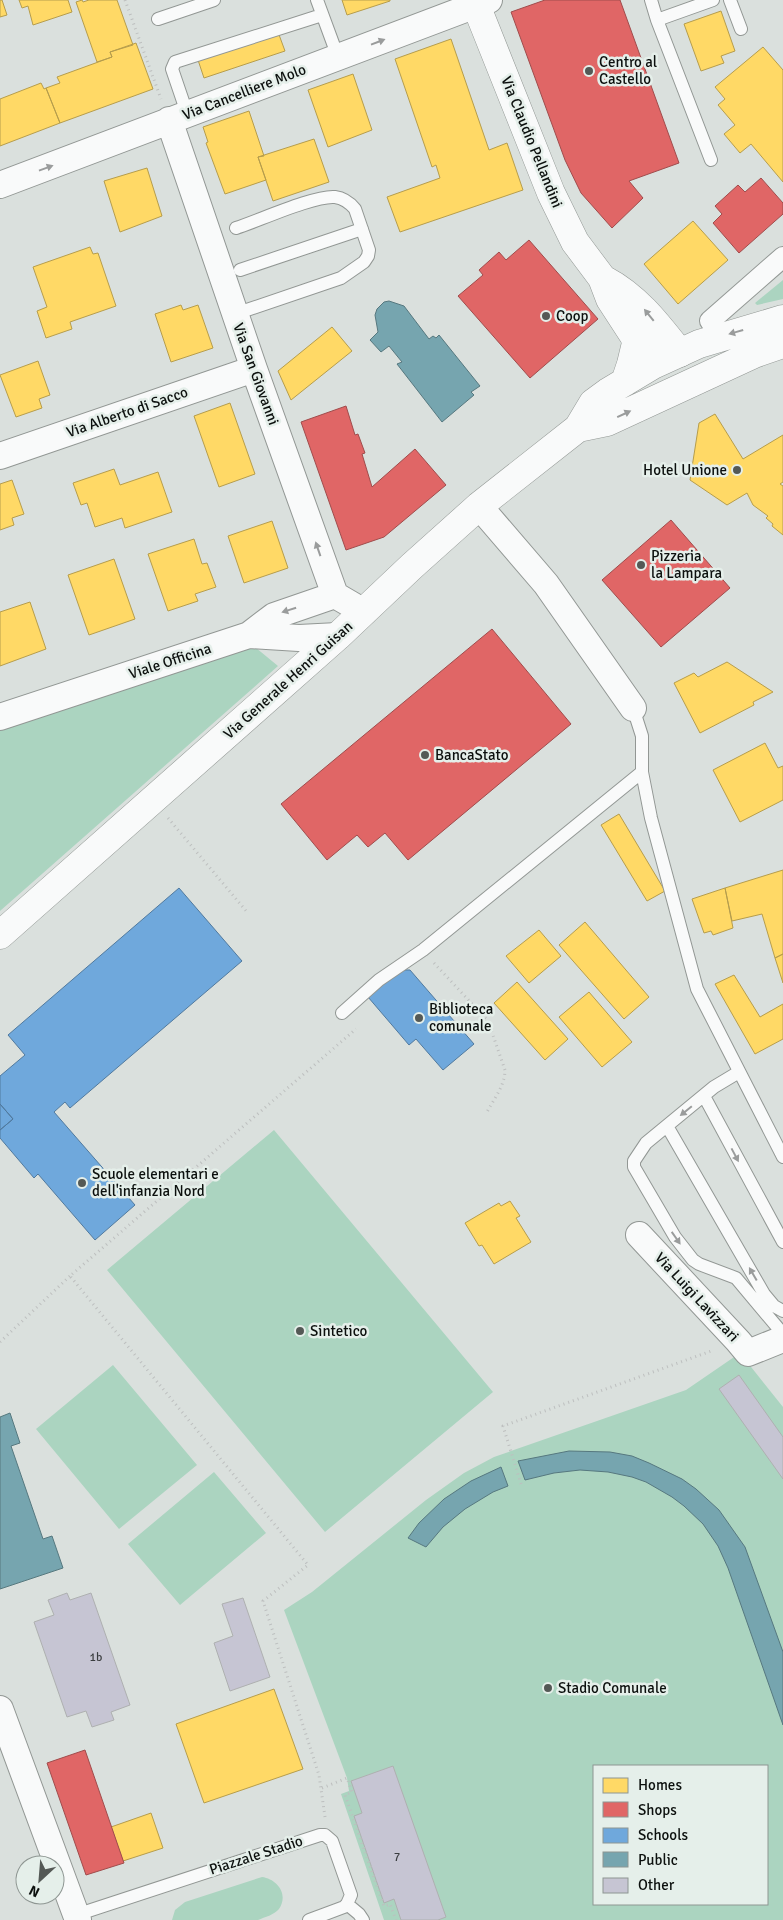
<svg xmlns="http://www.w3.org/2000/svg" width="783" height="1920" font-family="Signika,sans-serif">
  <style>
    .green { fill: #abd4c0; fill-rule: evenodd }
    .homes { fill: #ffd966; stroke: #b69d4c }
    .shops { fill: #e06666; stroke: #a04c4c }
    .schools { fill: #6fa8dc; stroke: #517a9e }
    .public { fill: #76a5af; stroke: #56787f }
    .building { fill: #c6c5d3; stroke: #aeb0b0 }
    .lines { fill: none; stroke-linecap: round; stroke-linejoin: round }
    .service-casing { stroke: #929794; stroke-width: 14 }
    .pedestrian-casing { stroke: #929794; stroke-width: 22 }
    .minor-casing { stroke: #929794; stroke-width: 28 }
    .tertiary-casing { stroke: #929794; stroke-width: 29 }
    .primary-casing { stroke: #929794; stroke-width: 29 }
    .path { stroke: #bdbfbf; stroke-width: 3; stroke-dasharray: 1 4; stroke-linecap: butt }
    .service { stroke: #f9fafa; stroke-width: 12 }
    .pedestrian { stroke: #f9fafa; stroke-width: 20 }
    .minor { stroke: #f9fafa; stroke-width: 26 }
    .tertiary { stroke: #f9fafa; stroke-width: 28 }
    .primary { stroke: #f9fafa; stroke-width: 28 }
    .oneway { fill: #9a9c9c }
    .poi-dot { fill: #545956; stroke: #e5efea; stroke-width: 2 }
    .labels { text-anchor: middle; stroke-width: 5; stroke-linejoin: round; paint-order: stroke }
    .number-label { font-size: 12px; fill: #3a3d3f }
    .poi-label { font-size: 15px; fill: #0c100e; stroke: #e5efea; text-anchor: start }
    .street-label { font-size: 15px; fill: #0c100e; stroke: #e5efea }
  </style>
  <rect width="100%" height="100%" fill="#dae0dd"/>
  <!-- green -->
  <path class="green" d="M783,280v19l-26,6 -2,-2z
    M249,642l29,24 -278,245v-196z
    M274,1130l219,262 -168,140 -218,-262z
    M740,1353l43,54v513h-399l-43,-126 8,-3 -2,-13 -63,-168 28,-18 114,-92 38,-27 30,-16 192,-67zM594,1766h173v138h-173z
    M113,1365l84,100 -78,64 -83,-100z
    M214,1472l52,61 -86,72 -52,-61z
    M262,1877c15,2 27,17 17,32 -5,6 -14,8 -21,11h-86l3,-10 10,-8z"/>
  <!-- homes -->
  <path class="homes" d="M0,0h2l5,15 -7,2z
    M19,0h49l4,12 -39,13 -5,-19 -6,2z
    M82,0l1,2 6,-2h28l16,45 -23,7 2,5 -15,5 -21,-60z
    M342,0h48v1l-43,14z
    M721,11l14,40 -14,5 3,7 -23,8 -17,-47z
    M278,32l7,19 -81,27 -6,-18z
    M451,39l38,111 18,-7 16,47 -123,42 -13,-35 53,-19 -4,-13 -4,2 -37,-108z
    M136,43l17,46 -93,34 -14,-35 14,-5 -3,-6 55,-20 -2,-5z
    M763,47l20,23v112l-32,-38 -11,9 -16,-19 11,-9 -17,-20 7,-6 -10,-12z
    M353,74l19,56 -44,17 -20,-57z
    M41,83l3,6 2,-1 14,35 -60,23v-47z
    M249,111l15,45 -6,1 8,23 -41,14 -19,-51 2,-1 -5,-15z
    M314,139l15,43 -56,19 -15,-44z
    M147,168l15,48 -42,16 -16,-51z
    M693,221l35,39 -50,44 -34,-40z
    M90,247l3,7 5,-1 18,53 -46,16 2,7 -26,9 -9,-27 10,-4 -14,-40z
    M181,305l2,5 15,-5 15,43 -42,14 -16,-48z
    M332,327l20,24 -61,49 -13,-29z
    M38,361l12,34 -11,4 3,9 -26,9 -16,-42z
    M230,403l25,71 -36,13 -25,-71z
    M715,414l28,45 40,-24v47l-3,2 3,2v49l-11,-9 1,-2 -7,-6 2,-2 -15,-11 -6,-12 -20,12 -37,-25 9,-57z
    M114,469l6,16 38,-13 14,40 -47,16 -3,-10 -27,9 -8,-24 -6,2 -8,-22z
    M12,480l12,34 -12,4 2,7 -14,5v-46z
    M272,521l16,47 -44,15 -16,-47z
    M194,539l8,25 5,-1 9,24 -21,7 3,7 -30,10 -20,-57z
    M114,559l21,60 -46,16 -21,-60z
    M30,602l16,47 -46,17v-54z
    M727,662l46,30 -20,10 1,3 -54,28 -26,-50 20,-10 4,4z
    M765,743l13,25 5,-2v34l-43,22 -27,-52z
    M619,814l46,77 -18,10 -46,-76z
    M783,870v84l-8,4 -13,-44 -30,7 -7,-33z
    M725,888l8,40 -20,7 -2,-4 -7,2 -12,-34z
    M585,922l64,75 -25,22 -65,-74z
    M539,930l22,26 -32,27 -23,-27z
    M783,954v29l-8,-25z
    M734,975l26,42 23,-13v35l-28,15 -40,-70z
    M517,982l51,57 -23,21 -51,-57z
    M589,992l43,50 -30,25 -43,-50z
    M510,1201l10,15 -4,2 15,24 -37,22 -12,-19 -3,1 -14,-23 34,-20 2,3z
    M274,1689l29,80 -99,34 -28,-79z
    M151,1813l12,35 -40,13 -12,-34z"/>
  <!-- shops -->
  <path class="shops" d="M545,0h75l59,163 -50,18 14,17 -31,30 -31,-35 -16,-33 -54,-148z
    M761,178l22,25v11l-44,39 -26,-30 9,-9 -7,-8 23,-21 7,7z
    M529,240l69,79 -68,59 -72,-82 25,-21 -4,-5 20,-18 7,8z
    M346,406l9,29 3,-1 7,19 -3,1 10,33 43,-38 31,36 -62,52 -38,13 -45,-128z
    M671,520l59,68 -69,59 -59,-67z
    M492,629l79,95 -163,136 -23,-27 -17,14 -11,-12 -30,25 -46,-56z
    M85,1750l39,113 -38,12 -39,-112z"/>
  <!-- schools -->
  <path class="schools" d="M179,888l63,73 -172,147 -5,-6 -11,10 81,93 -40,35 -57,-66 -4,4 -34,-40v-8l13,-11 -13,-15v-28l25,-21 -17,-20z
    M399,970h11l64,74 -31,26 -27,-31 -7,6 -41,-48z
    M0,1104l13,15 -13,11z"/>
  <!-- public -->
  <path class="public" d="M389,301l15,5 25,33 4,-3 3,2 3,-3 41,51 -9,6 3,3 -32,27 -45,-58 5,-2 -13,-16 -8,6 -11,-12 8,-8 -3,-17 2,-6 7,-7z
    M10,1413l10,30 -9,3 32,93 9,-3 11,32 -63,21v-172z
    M569,1451l41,1 22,4 17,7 33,16 14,10 23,21 26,37 38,105v73l-55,-157 -10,-22 -15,-22 -19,-18 -12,-9 -26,-15 -14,-5 -24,-5 -28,-2 -26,3 -29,7 -7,-19z
    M501,1467l7,19 -15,6 -28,17 -22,18 -17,20 -18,-9 11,-15 25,-24 27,-18z"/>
  <!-- building -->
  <path class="building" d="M739,1375l44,62v42l-64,-90z
    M67,1593l3,7 21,-7 39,112 -19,7 3,8 -22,7 -6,-16 -19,6 -33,-95 20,-7 -6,-15z
    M243,1598l27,79 -40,14 -16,-48 19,-7 -11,-32z
    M393,1766l53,151 -8,3h-37l-7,-21 -10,4 -30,-87 8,-3 -11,-32z"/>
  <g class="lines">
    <!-- service casing -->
    <g class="service-casing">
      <path id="service" d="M317,0l21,57
        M651,0l6,20 54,140
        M730,0l11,29
        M158,19l56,-19
        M657,20l56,-20
        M187,113l-15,-44 3,-7 147,-47
        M240,270l122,-41
        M235,314l106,-36 23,-16 4,-6 1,-6 -14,-41c-5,-6 -12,-11 -20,-12 -20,-2 -77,24 -99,31
        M633,708l9,28v36l9,46 46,171 86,168
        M342,1013l37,-33 44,-30 219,-178
        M739,1072l-25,15 -68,56 -12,18v6l41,70 18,23 6,4 37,14 47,56
        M704,1096l79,146
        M667,1126l97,168 10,12 9,5
        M347,1904l12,10 4,6
        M76,1915l244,-80h5l7,6 19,54 -4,9 -3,3 -35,13"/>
    </g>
    <!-- pedestrian casing -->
    <g class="pedestrian-casing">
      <path id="pedestrian" d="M710,321l73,-64"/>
    </g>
    <!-- minor casing -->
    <g class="minor-casing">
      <path id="minor" d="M169,120l85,249 81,226 29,17
        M0,185l489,-185
        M0,456l254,-87
        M479,506l67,78 87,124
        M249,635l50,3 39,-2
        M0,717l249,-82 25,-19 61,-21
        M639,1235l99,106 10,12 35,-14
        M0,1709l78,211"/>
    </g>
    <!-- tertiary casing -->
    <g class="tertiary-casing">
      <path id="tertiary" d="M474,0l77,193 24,49 27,36 8,21 39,60
        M605,280c32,17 53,45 75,73"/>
    </g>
    <!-- primary casing -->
    <g class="primary-casing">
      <path id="primary" d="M625,382l6,-18 6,-25
        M578,428l29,-6 147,-68 29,-10
        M0,935l338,-299 74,-70 67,-60 99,-78 15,-25 15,-11 45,-27 46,-21 84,-25"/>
    </g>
    <!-- path -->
    <path class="path" d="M125,0l36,99
      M168,818l79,94
      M434,963l54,58 17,49c0,16 -12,30 -19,44
      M0,1342l70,-66
      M521,1484l-18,-58 211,-76
      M322,1788l25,-10 5,14 -7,3 39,111 6,-2 6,16
      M325,1817l-6,-42 -56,-174 45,-36 -238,-289 286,-247"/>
    <!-- service -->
    <use href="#service" class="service"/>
    <!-- pedestrian -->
    <use href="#pedestrian" class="pedestrian"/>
    <!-- minor -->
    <use href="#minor" class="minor"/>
    <!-- tertiary -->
    <use href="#tertiary" class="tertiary"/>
    <!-- primary -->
    <use href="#primary" class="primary"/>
  </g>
  <!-- one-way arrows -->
  <defs><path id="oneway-solid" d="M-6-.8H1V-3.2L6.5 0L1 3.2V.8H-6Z" transform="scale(1.25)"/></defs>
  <g class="oneway">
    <use href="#oneway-solid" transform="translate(378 42) rotate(-21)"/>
    <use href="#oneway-solid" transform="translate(46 168) rotate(-20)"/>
    <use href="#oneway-solid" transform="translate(649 315) rotate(-129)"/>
    <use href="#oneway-solid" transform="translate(736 332) rotate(164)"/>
    <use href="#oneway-solid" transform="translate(624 414) rotate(-25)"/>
    <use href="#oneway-solid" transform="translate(318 549) rotate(-109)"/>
    <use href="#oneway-solid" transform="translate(289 610) rotate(162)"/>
    <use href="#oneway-solid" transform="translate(686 1111) rotate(141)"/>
    <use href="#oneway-solid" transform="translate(735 1155) rotate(62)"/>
    <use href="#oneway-solid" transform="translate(676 1238) rotate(55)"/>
    <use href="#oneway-solid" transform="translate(753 1274) rotate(-120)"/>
  </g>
  <!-- markers -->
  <g class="poi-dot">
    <circle cx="589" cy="71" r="5"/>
    <circle cx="546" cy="316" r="5"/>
    <circle cx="737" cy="470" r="5"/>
    <circle cx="641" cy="565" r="5"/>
    <circle cx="425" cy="755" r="5"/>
    <circle cx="419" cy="1018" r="5"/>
    <circle cx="82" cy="1183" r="5"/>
    <circle cx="300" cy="1331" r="5"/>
    <circle cx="548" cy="1688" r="5"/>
  </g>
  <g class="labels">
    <!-- number labels -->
    <g class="number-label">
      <text x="96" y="1661">1b</text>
      <text x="397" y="1861">7</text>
    </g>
    <!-- poi labels -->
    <g class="poi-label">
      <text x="599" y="67">Centro al<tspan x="599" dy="17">Castello</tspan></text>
      <text x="556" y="321">Coop</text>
      <text x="727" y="475" text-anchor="end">Hotel Unione</text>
      <text x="651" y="561">Pizzeria<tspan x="651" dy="17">la Lampara</tspan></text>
      <text x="435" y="760">BancaStato</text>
      <text x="429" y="1014">Biblioteca<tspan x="429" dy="17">comunale</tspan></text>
      <text x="92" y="1179">Scuole elementari e<tspan x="92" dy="17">dell'infanzia Nord</tspan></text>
      <text x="310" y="1336">Sintetico</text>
      <text x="558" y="1693">Stadio Comunale</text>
    </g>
    <!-- street labels -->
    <g class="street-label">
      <text transform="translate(244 92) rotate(-21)" y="5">Via Cancelliere Molo</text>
      <text transform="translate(532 142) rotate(68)" y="5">Via Claudio Pellandini</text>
      <text transform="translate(256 374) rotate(70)" y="5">Via San Giovanni</text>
      <text transform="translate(127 412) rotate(-19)" y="5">Via Alberto di Sacco</text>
      <text transform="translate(170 661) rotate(-18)" y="5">Viale Officina</text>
      <text transform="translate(288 680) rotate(-42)" y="5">Via Generale Henri Guisan</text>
      <text transform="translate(697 1297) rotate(47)" y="5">Via Luigi Lavizzari</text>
      <text transform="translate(256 1855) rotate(-18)" y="5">Piazzale Stadio</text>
    </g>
  </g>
  <!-- legend -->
  <rect x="593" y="1765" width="175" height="140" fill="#e5efea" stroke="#8e9692"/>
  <rect x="603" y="1778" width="25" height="15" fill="#ffd966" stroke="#8e9692"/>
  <text x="638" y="1790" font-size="15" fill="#0c100e">Homes</text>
  <rect x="603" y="1802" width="25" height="15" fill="#e06666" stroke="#8e9692"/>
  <text x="638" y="1815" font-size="15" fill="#0c100e">Shops</text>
  <rect x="603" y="1828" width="25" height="15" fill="#6fa8dc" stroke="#8e9692"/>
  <text x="638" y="1840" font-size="15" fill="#0c100e">Schools</text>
  <rect x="603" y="1852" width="25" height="15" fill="#76a5af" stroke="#8e9692"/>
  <text x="638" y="1865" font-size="15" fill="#0c100e">Public</text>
  <rect x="603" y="1878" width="25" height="15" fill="#c6c5d3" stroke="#8e9692"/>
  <text x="638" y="1890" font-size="15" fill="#0c100e">Other</text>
  <!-- north arrow -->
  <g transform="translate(40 1880) rotate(206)"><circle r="24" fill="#e5efea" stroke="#8e9692"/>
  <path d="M0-4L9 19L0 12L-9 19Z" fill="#545956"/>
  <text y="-8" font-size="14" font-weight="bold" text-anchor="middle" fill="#0c100e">N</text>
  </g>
</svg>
